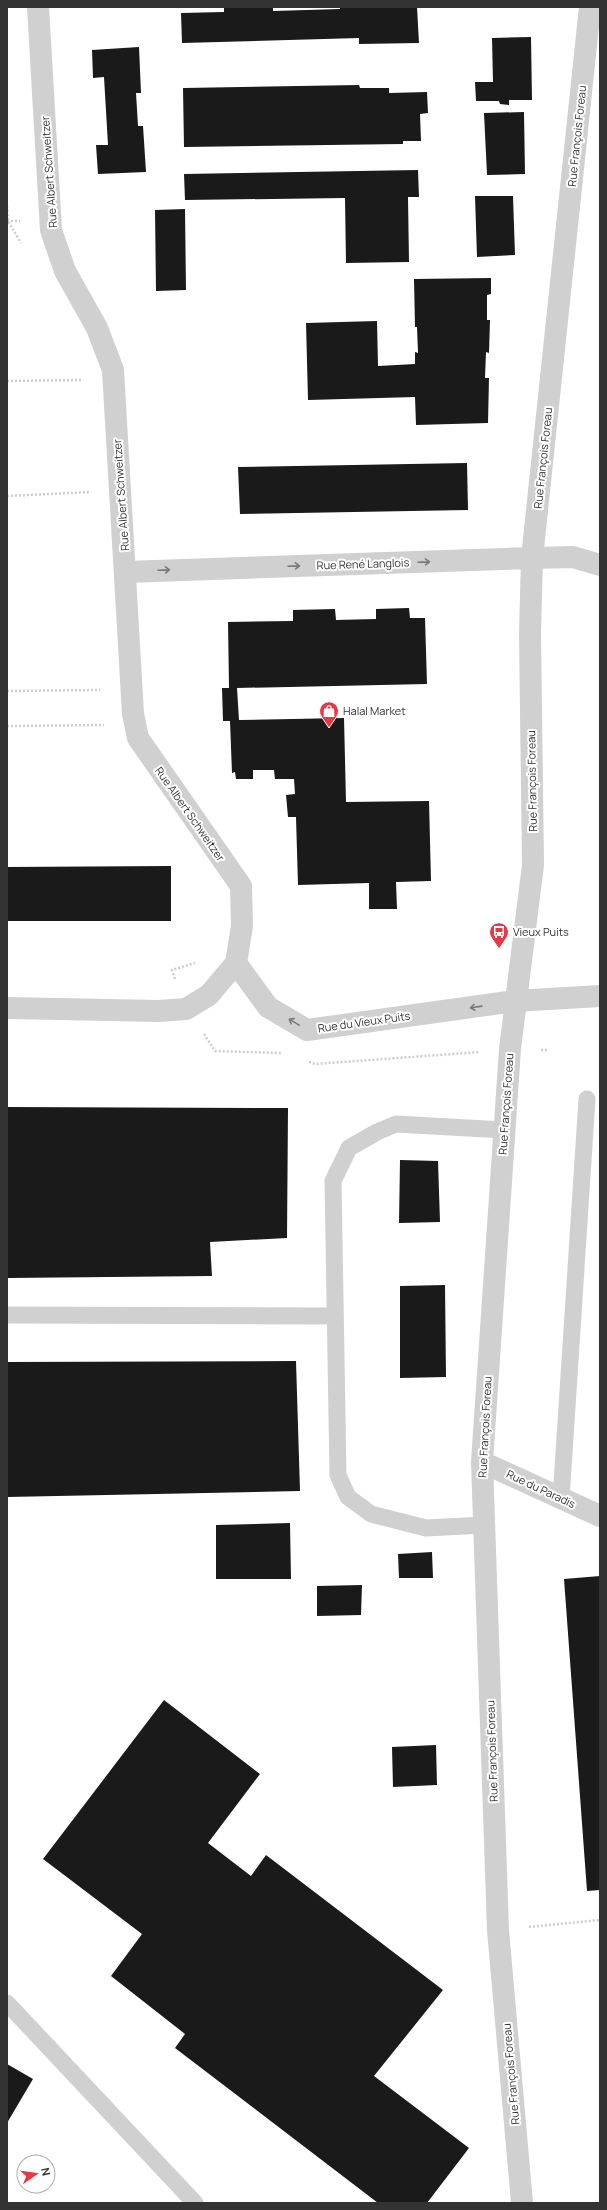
<svg xmlns="http://www.w3.org/2000/svg" width="607" height="2210" font-family="Manrope,sans-serif">
  <style>
    .building { fill: #1a1a1a }
    .lines { fill: none; stroke-linecap: round; stroke-linejoin: round }
    .path { stroke: #cdcdcd; stroke-width: 2.5; stroke-dasharray: 2 2; stroke-linecap: butt }
    .lane { stroke: #d0d0d0; stroke-width: 17 }
    .street { stroke: #d0d0d0; stroke-width: 22 }
    .oneway { stroke: #7a7a7a }
    .labels { text-anchor: middle; stroke-width: 4; stroke-linejoin: round; paint-order: stroke }
    .street-label { font-size: 11px; fill: #333; stroke: #fff }
    .poi-label { font-size: 11px; fill: #333; stroke: #fff; text-anchor: start }
  </style>
  <rect width="100%" height="100%" fill="#fff"/>
  <!-- building -->
  <path class="building" d="M224,7h49v4l67,-2v-2h77l2,36 -60,1v-6l-177,5 -1,-30 43,-1z
    M531,37l1,63h-23v5l-9,-1 -1,-3h-23l-1,-19h18l-1,-44z
    M139,47l2,46h-5l2,33h5l3,46 -48,2 -2,-29h12l-4,-68 -11,1 -1,-28z
    M359,85l1,3h29v5l38,-1 1,21 -8,1 1,27h-18v3l-219,3 -1,-59z
    M524,112l1,62 -38,1 -3,-62z
    M418,170l1,27h-11l1,65 -63,1 -1,-65 -160,2 -1,-26z
    M475,196h38l2,59 -38,2z
    M185,209l1,81 -30,1 -1,-81z
    M491,278v16l-4,1v25h3l-1,33 -3,-1 -1,26h4l-1,45 -72,2 -1,-28 -107,3 -2,-77 71,-2 1,45 37,-2v-12l3,1 -1,-26h-2l-1,-48z
    M467,463l1,47 -228,4 -2,-47z
    M409,608l1,10h15l2,66 -190,4 2,32 105,-2 2,84 83,-1 2,80 -35,1 1,27h-28v-26l-71,2 -2,-68h-8l-2,-22 9,-1 -1,-15h-19l-1,-9h-21v9h-17l-1,-7 -3,1 -2,-52h-7l-1,-33h7l-1,-66 65,-1v-11l42,-1 1,11 40,-1v-10z
    M171,866v55h-164v-54z
    M7,1107l281,1 -1,130 -77,4 2,34 -205,2z
    M400,1160l38,1 2,61 -41,1z
    M445,1285l1,92 -46,1v-92z
    M296,1361l4,130 -293,6v-135z
    M290,1523l1,56h-75v-54z
    M432,1552l1,26h-34l-1,-24z
    M600,1576v314l-13,1 -23,-312z
    M362,1585l-1,30 -44,1v-30z
    M164,1700l96,74 -52,69 43,33 15,-21 177,135 -69,86 95,72 -42,55h-49l-203,-155 10,-14 -74,-58 31,-42 -99,-75z
    M436,1745l1,40 -44,2 -1,-40z
    M7,2064l26,15 -26,44z"/>
  <g class="lines">
    <!-- path -->
    <path class="path" d="M7,206l1,15 13,22
      M7,221h13
      M7,381l75,-1
      M7,496l83,-4
      M7,691l93,-1
      M7,726l97,-1
      M175,979l-3,-9 23,-7
      M204,1034l11,17 67,2
      M541,1050h6
      M309,1062l6,2 165,-12
      M529,1927l71,-7"/>
    <!-- lane -->
    <path class="lane" d="M7,1315l328,1
      M561,1499l26,-400
      M484,1525l-58,3 -55,-14 -23,-17 -10,-22 -5,-294 16,-33 28,-16 19,-8 108,6
      M7,2003l188,200"/>
    <!-- street -->
    <path class="street" d="M38,7l13,223 14,41 32,57 16,42 20,344 5,24 103,148 1,40 -6,37
      M126,572l406,-14 41,-1 27,8
      M236,963l32,44 39,23 208,-29 85,-5
      M7,1008l152,3 27,-2 23,-14 27,-32
      M482,1462l118,54
      M522,2203l-24,-273 -16,-468 28,-413 23,-184 -3,-232 2,-75 58,-551"/>
  </g>
  <!-- one-way arrows -->
  <defs><path id="oneway-shaft" d="M-6 0H5M1.5-3L5.5 0L1.5 3" fill="none" stroke-width="1.6" stroke-linecap="round" stroke-linejoin="round"/></defs>
  <g class="oneway">
    <use href="#oneway-shaft" transform="translate(424 562) rotate(-2)"/>
    <use href="#oneway-shaft" transform="translate(294 566) rotate(-2)"/>
    <use href="#oneway-shaft" transform="translate(164 570) rotate(-2)"/>
    <use href="#oneway-shaft" transform="translate(476 1007) rotate(172)"/>
    <use href="#oneway-shaft" transform="translate(294 1022) rotate(-149)"/>
  </g>
  <!-- icons -->
  <defs>
    <g id="shop-pin" transform="scale(1)"><path d="M0 17L-7.5 6A9.5 9.5 0 1 1 7.5 6Z" fill="#e63946" stroke="#fff"/><path d="M-5-2.5h2.3a2.7 3.5 0 0 1 5.4 0H5L5.5 6h-11ZM-1.5-2.5h3a1.5 2.3 0 0 0-3 0Z" fill="#fff"/></g>
    <g id="bus-pin" transform="scale(1)"><path d="M0 17L-7.5 6A9.5 9.5 0 1 1 7.5 6Z" fill="#e63946" stroke="#fff"/><path d="M-5-6H5V4H4V6H2V4H-2V6H-4V4H-5ZM-3.5-4V0h7V-4ZM-3.5 1.2v1.5H-2V1.2ZM2 1.2v1.5H3.5V1.2Z" fill="#fff"/></g>
  </defs>
  <g fill-rule="evenodd">
    <use href="#shop-pin" x="329" y="711"/>
    <use href="#bus-pin" x="499" y="932"/>
  </g>
  <g class="labels">
    <!-- street labels -->
    <g class="street-label">
      <text transform="translate(577 136) rotate(-84)" y="4">Rue François Foreau</text>
      <text transform="translate(49 172) rotate(-94)" y="4">Rue Albert Schweitzer</text>
      <text transform="translate(543 458) rotate(-84)" y="4">Rue François Foreau</text>
      <text transform="translate(121 495) rotate(-94)" y="4">Rue Albert Schweitzer</text>
      <text transform="translate(363 564) rotate(-2)" y="4">Rue René Langlois</text>
      <text transform="translate(532 781) rotate(-91)" y="4">Rue François Foreau</text>
      <text transform="translate(190 814) rotate(55)" y="4">Rue Albert Schweitzer</text>
      <text transform="translate(364 1022) rotate(-8)" y="4">Rue du Vieux Puits</text>
      <text transform="translate(506 1104) rotate(-86)" y="4">Rue François Foreau</text>
      <text transform="translate(485 1427) rotate(-87)" y="4">Rue François Foreau</text>
      <text transform="translate(541 1489) rotate(25)" y="4">Rue du Paradis</text>
      <text transform="translate(492 1751) rotate(-92)" y="4">Rue François Foreau</text>
      <text transform="translate(511 2074) rotate(-95)" y="4">Rue François Foreau</text>
    </g>
    <!-- poi labels -->
    <g class="poi-label">
      <text x="343" y="715">Halal Market</text>
      <text x="513" y="936">Vieux Puits</text>
    </g>
  </g>
  <!-- border -->
  <rect width="607" height="2210" fill="none" stroke="#333333" stroke-width="16"/>
  <!-- north arrow -->
  <g transform="translate(36 2174) rotate(77)"><circle r="19" fill="#ffffff" stroke="#adadad"/>
  <path d="M0-3L7 15L0 10L-7 15Z" fill="#e63946"/>
  <text y="-6" font-size="11" font-weight="bold" text-anchor="middle" fill="#333333">N</text>
  </g>
</svg>
